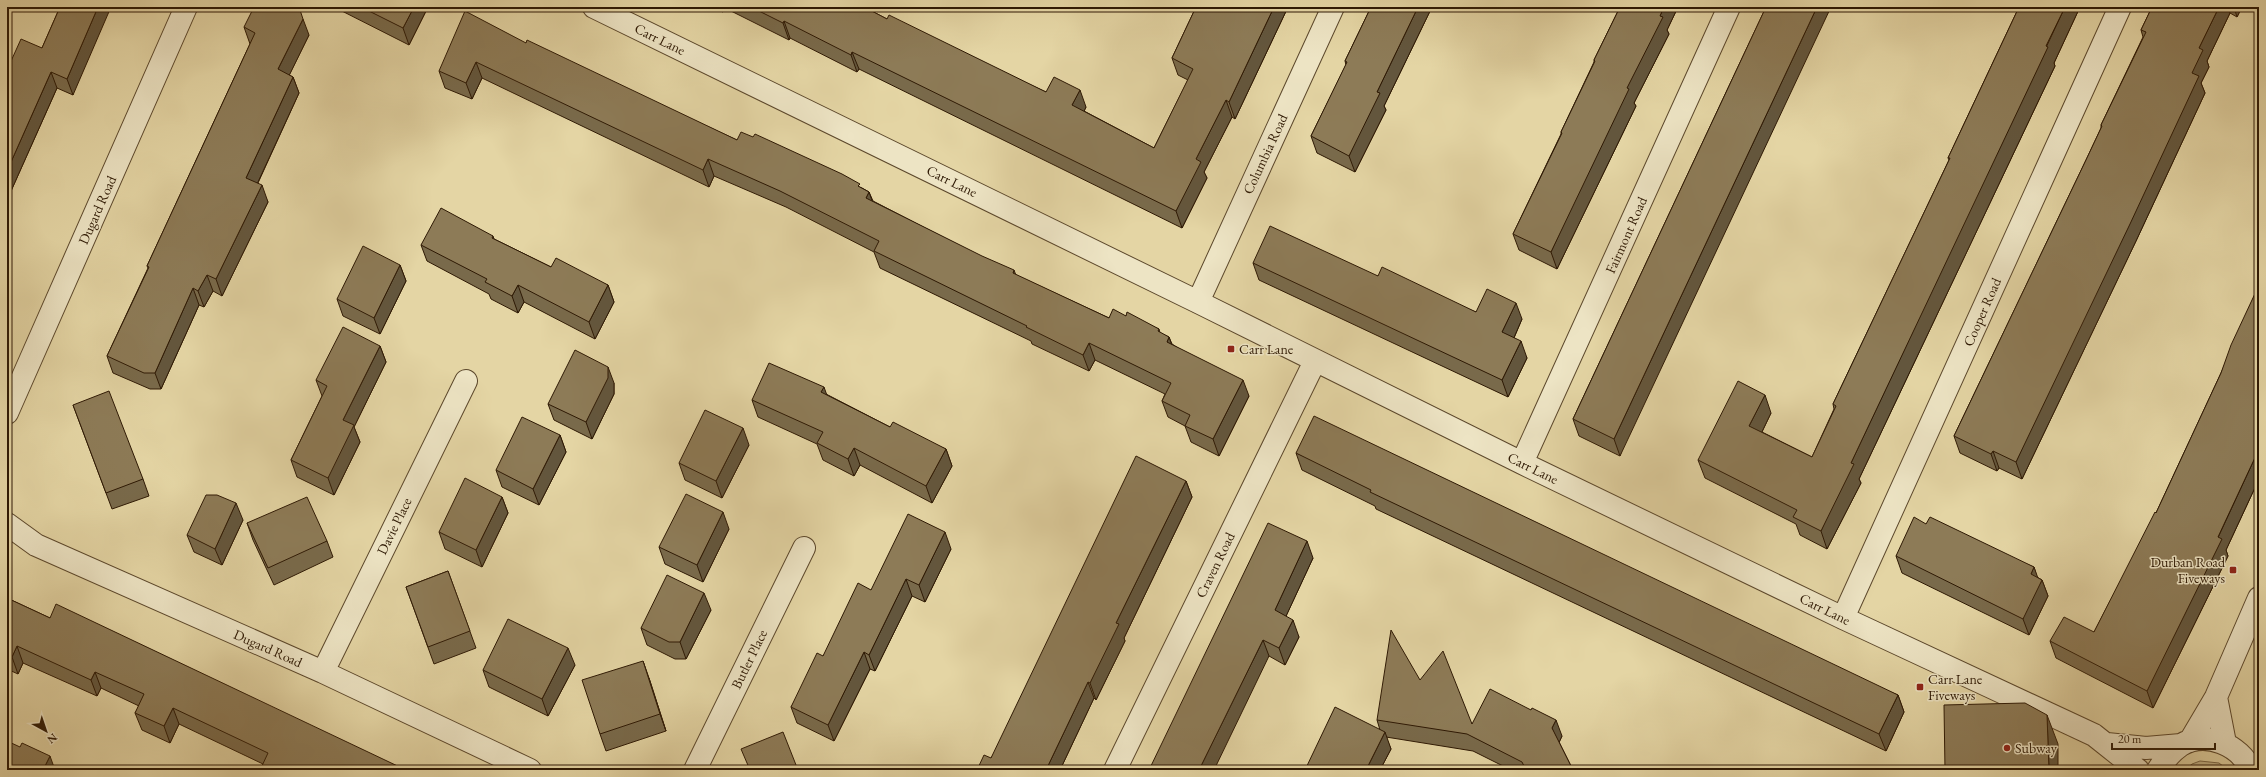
<svg xmlns="http://www.w3.org/2000/svg" width="2266" height="777" font-family="'EB Garamond',serif">
  <style>
    .green { fill: #c5b589; stroke: #7a6746 }
    .lines { fill: none; stroke-linecap: round; stroke-linejoin: round }
    .minor-casing { stroke: #5c482c; stroke-width: 24 }
    .minor { stroke: #ede4c4; stroke-width: 22 }
    .wall { fill: #796a4b; stroke: #2e1904 }
    .shaded-wall { fill: #63563d; stroke: #2e1904 }
    .building { fill: #8d7b57; stroke: #2e1904 }
    .poi-dot { fill: #8f2418; stroke: #ede4c4; stroke-width: 1.5 }
    .labels { text-anchor: middle; stroke-width: 3; stroke-linejoin: round; paint-order: stroke }
    .street-label { font-size: 14px; fill: #2e1904; stroke: #ede4c4 }
    .poi-label { font-size: 14px; fill: #2e1904; stroke: #ede4c4; text-anchor: start }
  </style>
  <rect width="100%" height="100%" fill="#e4d5a4"/>
  <filter id="stains"><feTurbulence type="fractalNoise" baseFrequency=".005" numOctaves="4"/><feColorMatrix values="0 0 0 0 .2 0 0 0 0 .09 0 0 0 0 .02 0 0 0 .5 -.17"/></filter>
  <radialGradient id="worn" r=".72"><stop offset=".6" stop-color="#630" stop-opacity="0"/><stop offset="1" stop-color="#630" stop-opacity=".3"/></radialGradient>
  <!-- green -->
  <path class="green" d="M2200,761l19,2 9,7h-43l7,-6z"/>
  <g class="lines">
    <!-- minor casing -->
    <g class="minor-casing">
      <path id="minor" d="M594,7l604,295 324,161 321,155 251,117 44,35
        M1198,302l135,-295
        M7,413l179,-406
        M1522,463l207,-456
        M7,524l29,21 287,127 207,98
        M1843,618l277,-611
        M323,672l143,-291
        M2216,697l9,46
        M2190,741l26,-44 43,-99
        M2107,744l39,4 35,-3
        M695,770l109,-222
        M1115,770l200,-409
        M2158,770c6,-10 13,-18 23,-25 25,-15 59,0 70,25"/>
    </g>
    <!-- minor -->
    <use href="#minor" class="minor"/>
  </g>
  <!-- wall -->
  <path class="wall" d="M60,7l13,88 -16,-7 -50,112v-130l35,-22z
    M334,7h94l-19,38z
    M712,7h152l23,12 159,73 40,15 -2,4 70,37 34,-68 -10,-5 -6,-17 24,-51h92l-53,112 -3,-2 -28,55 3,6 -25,50 -323,-159 -2,3 -67,-34 -1,2 -64,-32 -2,4z
    M1371,7h61l-48,99 2,4 -31,62 -38,-19 -6,-17 35,-71 -1,-4z
    M1620,7h58l-11,23 2,4 -35,69 2,3 -79,163 -38,-19 -6,-16 48,-100v-2l33,-70v-2z
    M1766,7l-146,449 -41,-20 -6,-17z
    M2019,7h61l-26,56 1,3 -196,413 2,4 -34,66 -27,-14 -4,-11 -91,-46 -7,-18 73,-47 -9,19 50,25 22,-48 -1,-5 116,-244 -1,-2z
    M2152,7h90l-5,10 -7,-4 -23,48 2,6 -8,16 4,10 -69,148 -114,238 -23,-11 -2,3 -37,-18 -6,-17 132,-276 15,-32v-3l42,-88 -2,-7z
    M244,27l65,8 -20,40 4,2 6,16 -41,90 10,19 -46,94 -9,-5 -9,16 -5,-2 -38,84h-11l-37,-16 -6,-17 41,-88 -1,-2 103,-222z
    M526,43l211,97 125,48 7,4 4,9 143,74 93,43 17,-2 33,13 1,4 9,4 3,7 77,52 -30,60 -28,-14 -6,-16 -17,-9 -6,-16 3,-7 -70,-34 -6,11 -57,-27 -1,-3 -151,-73 -6,-16 -88,-45 -72,-31 -5,11 -227,-109 -10,21 -27,-11 -6,-17z
    M493,236l1,3 57,28 57,18 6,17 -19,37 -71,-37 -6,11 -27,-14 -2,-5 -62,-33 -6,-16z
    M1253,263l125,13 98,36 46,7 -8,19 13,20 -19,39 -249,-117z
    M400,265l6,16 -26,53 -37,-18 -6,-17z
    M2259,285v194l-33,71 2,6 -75,152 -97,-50 -6,-17 44,-9 62,-119 65,-140z
    M380,346l6,16 -32,65 6,15 -26,53 -37,-18 -6,-17 31,-64 -6,-16z
    M614,383v11l-22,45 -38,-19 -6,-16z
    M826,394l64,33 56,22 6,17 -20,37 -72,-38 -6,11 -31,-16 -6,-16 -59,-27 -6,-17z
    M73,405l70,74 6,17 -37,13z
    M560,435l6,17 -27,53 -37,-18 -6,-17z
    M749,445l-27,53 -37,-18 -6,-17z
    M1296,453l602,242 6,17 -18,39 -510,-242 -1,-3 -73,-36z
    M1186,481l6,16 -68,141 1,3 -29,59 -2,-2 -34,72h-83l14,-12z
    M502,497l6,16 -26,54 -37,-18 -6,-17z
    M243,520l-21,45 -28,-13 -7,-17z
    M247,523l80,18 6,16 -59,28 -21,-45z
    M1926,524l108,43 3,10 5,3 6,16 -19,39 -127,-62 -6,-17z
    M729,529l-26,53 -38,-18 -6,-17z
    M951,549l-26,53 -13,-6 -37,75 -5,-2 -36,72 -37,-18 -6,-16 32,-51 48,-66z
    M1313,558l-27,58 13,21 -14,28 -16,-9 -120,114z
    M448,571l28,77 -42,16 -28,-77z
    M7,598l43,20 356,152h-144l-1,-2 2,-4 -84,-40 -9,19 -28,-13 -7,-17 4,-7 -38,-18 -4,8 -74,-33 -5,11 -11,-5z
    M711,610l-25,49h-11l-28,-14 -6,-17z
    M575,665l-27,51 -59,-29 -6,-17z
    M649,678l17,53 -60,20 -6,-17z
    M1420,680l52,44 90,12 -3,6 14,28h-62l-38,-19 -87,-14 5,12 -11,21h-75l75,-40 -3,-10z"/>
  <!-- shaded-wall -->
  <path class="shaded-wall" d="M98,7h13l-38,88 -6,-16z
    M414,7h14l-19,38 -6,-17z
    M721,7h4v1l-2,4z
    M1274,7h14l-53,112 -6,-17z
    M1418,7h14l-48,99 2,4 -31,62 -6,-16 28,-64z
    M1664,7h14l-11,23 2,4 -35,69 2,3 -79,163 -6,-17z
    M1817,7h14l-211,449 -6,-17z
    M2065,7h15l-26,56 1,3 -196,413 2,4 -34,66 -6,-18 30,-68z
    M2219,7h9l2,6 -23,48 2,6 -8,16 4,10 -69,148 -114,238 -6,-17 183,-414z
    M2234,7h8l-5,10z
    M303,19l6,16 -25,51 -6,-17z
    M784,21l6,17 -1,2 -6,-17z
    M852,52l7,17 -2,3 -6,-17z
    M476,62l6,16 -10,21 -6,-16z
    M51,72l6,16 -50,112v-29z
    M293,77l6,16 -47,102 -6,-17z
    M1080,90l6,17 -7,15 -7,-17z
    M1226,100l6,17 -28,55 3,6 -25,50 -6,-17 20,-52z
    M708,159l6,17 -5,11 -6,-17z
    M262,185l6,17 -46,94 -6,-17z
    M869,192l6,17 -9,-11z
    M400,265l6,16 -26,53 -6,-16z
    M1014,270l6,16 -7,-13z
    M207,275l6,16 -9,16 -6,-16z
    M518,285l6,17 -6,11 -6,-17z
    M608,285l6,17 -19,37 -6,-17z
    M193,288l6,17 -38,84 -6,-16z
    M1516,303l6,16 -13,30 -7,-17z
    M1169,337l6,17 -8,-12z
    M1521,341l6,17 -19,39 -6,-17z
    M1089,343l6,17 -6,11 -6,-16z
    M380,346l6,16 -32,65 6,15 -26,53 -6,-17 15,-58z
    M608,367l6,16v11l-22,45 -6,-17z
    M1243,380l6,16 -30,60 -6,-17z
    M824,387l6,17 -9,-12z
    M1765,395l6,18 -15,31 -7,-18z
    M743,428l6,17 -27,53 -6,-17z
    M560,435l6,17 -27,53 -6,-16z
    M854,448l6,17 -6,11 -6,-17z
    M946,449l6,17 -20,37 -6,-17z
    M2259,449v30l-33,71 2,6 -75,152 -6,-17z
    M1993,451l6,17 -2,3 -6,-17z
    M1186,481l6,16 -68,141 1,3 -29,59 -6,-17 26,-60z
    M502,497l6,16 -26,54 -6,-17z
    M236,503l7,17 -21,45 -7,-16z
    M723,512l6,17 -26,53 -6,-17z
    M945,532l6,17 -26,53 -6,-17z
    M1307,541l6,17 -32,69 -6,-17z
    M2034,567l6,17 2,-4 6,16 -19,39 -6,-16 8,-45z
    M906,579l6,17 -37,75 -6,-16z
    M704,593l7,17 -25,49 -6,-17z
    M1293,620l6,17 -14,28 -6,-17z
    M1263,640l6,16 -55,114h-15z
    M17,646l6,17 -5,11 -6,-17z
    M568,648l7,17 -27,51 -6,-17z
    M864,652l6,17 -36,72 -6,-16z
    M643,661l6,17 17,53 -6,-17z
    M95,672l6,16 -4,8 -6,-16z
    M1088,682l6,16 -34,72h-14z
    M1898,695l6,17 -18,39 -7,-17z
    M173,708l6,16 -9,19 -6,-17z
    M2047,715l11,29v26h-9z
    M1556,720l6,16 -4,9 -6,-17z
    M1385,732l6,17 -11,21h-14z
    M50,756l5,14h-12z"/>
  <!-- building -->
  <path class="building" d="M60,7h38l-31,72 -16,-7 -44,99v-101l14,-31 21,9z
    M254,7h45l4,12 -25,50 15,8 -47,101 16,7 -46,94 -9,-4 -9,16 -5,-3 -38,85h-11l-37,-17 42,-89 -2,-1 108,-233 -11,-6z
    M361,7h53l-11,21z
    M751,7h113l23,12 2,-4 157,77 8,-15 26,13 -8,15 82,43 39,-79 -21,-11 24,-51h78l-45,95 -3,-2 -30,59 5,3 -25,49 -324,-159 -1,3 -67,-34 -1,2z
    M1371,7h47l-41,85 3,1 -31,63 -38,-20 36,-74 -2,-1z
    M1620,7h44l-4,9 3,1 -36,71 2,1 -78,163 -38,-18 49,-101 -1,-1 34,-71 -1,-1z
    M1766,7h51l-203,432 -41,-20z
    M2019,7h46l-19,39 2,1 -197,416 3,1 -33,67 -28,-14 4,-7 -99,-50 40,-79 27,14 -16,31 63,31 24,-51 -3,-2 117,-246h-2z
    M2152,7h67l-20,41 4,2 -11,23 7,3 -69,148 -114,238 -23,-11 -2,3 -37,-18 132,-276 16,-34 -1,-1 45,-93 -5,-2z
    M465,11l61,32 1,-3 210,100 4,-8 12,5 2,-3 87,40 18,10 -2,2 11,6 -3,6 116,58 32,14 -1,3 96,45 4,-9 13,7 1,-4 32,17 -1,2 11,6 -2,5 76,38 -30,59 -28,-13 5,-11 -28,-14 9,-18 -82,-40 -6,12 -57,-28 1,-1 -153,-75 5,-10 -99,-50 -72,-32 -5,11 -227,-108 -10,21 -27,-12z
    M441,208l52,28 -1,2 59,29 5,-9 52,27 -19,37 -71,-37 -6,11 -27,-14 2,-3 -66,-34z
    M1270,226l108,50 4,-9 94,45 11,-23 29,14 -14,29 19,9 -19,39 -249,-117z
    M363,246l37,19 -26,53 -37,-19z
    M2259,285v164l-41,88 4,2 -75,152 -97,-50 14,-24 30,15 61,-120 1,1 65,-140 10,-28z
    M343,327l37,19 -37,74 11,5 -26,53 -37,-18 36,-74 -11,-6z
    M575,350l33,17v11l-22,44 -38,-18z
    M769,363l55,24 -3,5 69,35 3,-5 53,27 -20,37 -72,-38 -6,11 -31,-16 6,-11 -71,-32z
    M109,391l34,88 -37,14 -33,-88z
    M705,410l38,18 -27,53 -37,-18z
    M1314,416l584,279 -19,39 -509,-242 1,-2 -75,-37z
    M522,417l38,18 -27,54 -37,-19z
    M1136,456l50,25 -70,142 3,1 -29,59 -2,-1 -42,88h-69l7,-15 7,3z
    M465,478l37,19 -26,53 -37,-18z
    M686,494l37,18 -26,53 -38,-18z
    M206,495h11l19,8 -21,46 -28,-14z
    M307,497l20,44 -59,27 -21,-45z
    M908,514l37,18 -26,53 -13,-6 -37,76 -5,-3 -36,73 -37,-18 26,-54 6,3 35,-73 13,7z
    M1914,517l12,7 4,-7 104,50 -3,7 11,6 -19,39 -127,-63z
    M1268,523l39,18 -32,69 18,10 -14,28 -16,-8 -64,130h-50z
    M448,571l22,60 -42,16 -22,-60z
    M667,575l37,18 -24,49h-11l-28,-14z
    M7,598l43,20 6,-14 350,166h-141l-4,-2 7,-15 -95,-45 -9,18 -29,-13 9,-19 -49,-22 -4,8 -74,-34 -5,11 -5,-2z
    M508,619l60,29 -26,51 -59,-29z
    M1391,630l29,50 23,-29 29,73 18,-35 41,21 1,-2 24,12 -4,8 21,42h-47l-4,-8 -55,-28 -90,-14z
    M643,661l17,53 -60,20 -18,-54z
    M2025,703l22,12 2,55h-104l-1,-65z
    M1335,707l50,25 -19,38h-61z
    M783,732l15,38h-48l-9,-21z
    M7,741l13,6 2,-4 28,13 -7,14h-36z"/>
  <!-- markers -->
  <g class="poi-dot">
    <rect x="1227" y="345" width="8" height="8" rx="2"/>
    <rect x="2229" y="566" width="8" height="8" rx="2"/>
    <rect x="1916" y="683" width="8" height="8" rx="2"/>
    <circle cx="2007" cy="748" r="4"/>
  </g>
  <g class="labels">
    <!-- street labels -->
    <g class="street-label">
      <text transform="translate(660 39) rotate(26)" y="5">Carr Lane</text>
      <text transform="translate(1265 154) rotate(-65)" y="5">Columbia Road</text>
      <text transform="translate(952 181) rotate(26)" y="5">Carr Lane</text>
      <text transform="translate(97 210) rotate(-66)" y="5">Dugard Road</text>
      <text transform="translate(1626 235) rotate(-66)" y="5">Fairmont Road</text>
      <text transform="translate(1982 312) rotate(-66)" y="5">Cooper Road</text>
      <text transform="translate(1533 468) rotate(26)" y="5">Carr Lane</text>
      <text transform="translate(394 526) rotate(-64)" y="5">Davie Place</text>
      <text transform="translate(1215 565) rotate(-64)" y="5">Craven Road</text>
      <text transform="translate(1825 609) rotate(26)" y="5">Carr Lane</text>
      <text transform="translate(268 648) rotate(24)" y="5">Dugard Road</text>
      <text transform="translate(749 659) rotate(-64)" y="5">Butler Place</text>
    </g>
    <!-- poi labels -->
    <g class="poi-label">
      <text x="1239" y="354">Carr Lane</text>
      <text x="2225" y="567" text-anchor="end">Durban Road<tspan x="2225" dy="16">Fiveways</tspan></text>
      <text x="1928" y="684">Carr Lane<tspan x="1928" dy="16">Fiveways</tspan></text>
      <text x="2015" y="753">Subway</text>
    </g>
  </g>
  <!-- margin -->
  <rect width="2266" height="777" fill="none" stroke="#e4d5a4" stroke-width="24"/>
  <rect x="8" y="8" width="2250" height="761" fill="none" stroke="#2e1904" stroke-width="2"/>
  <rect x="12" y="12" width="2242" height="753" fill="none" stroke="#2e1904"/>
  <!-- north arrow -->
  <g transform="translate(46 731) rotate(140)" stroke="#ede4c4" stroke-width="3" paint-order="stroke">
  <path d="M0-3L7 15L0 10L-7 15Z" fill="#2e1904"/>
  <text y="-6" font-size="11" font-weight="bold" text-anchor="middle" fill="#2e1904">N</text>
  </g>
  <!-- scale -->
  <path d="M2112 743v6h103v-6" fill="none" stroke="#2e1904" stroke-width="2"/>
  <text x="2118" y="743" font-size="12" fill="#2e1904" stroke="#ede4c4" stroke-width="3" paint-order="stroke">20 m</text>
  <rect width="100%" height="100%" filter="url(#stains)"/>
  <rect width="100%" height="100%" fill="url(#worn)"/>
</svg>
